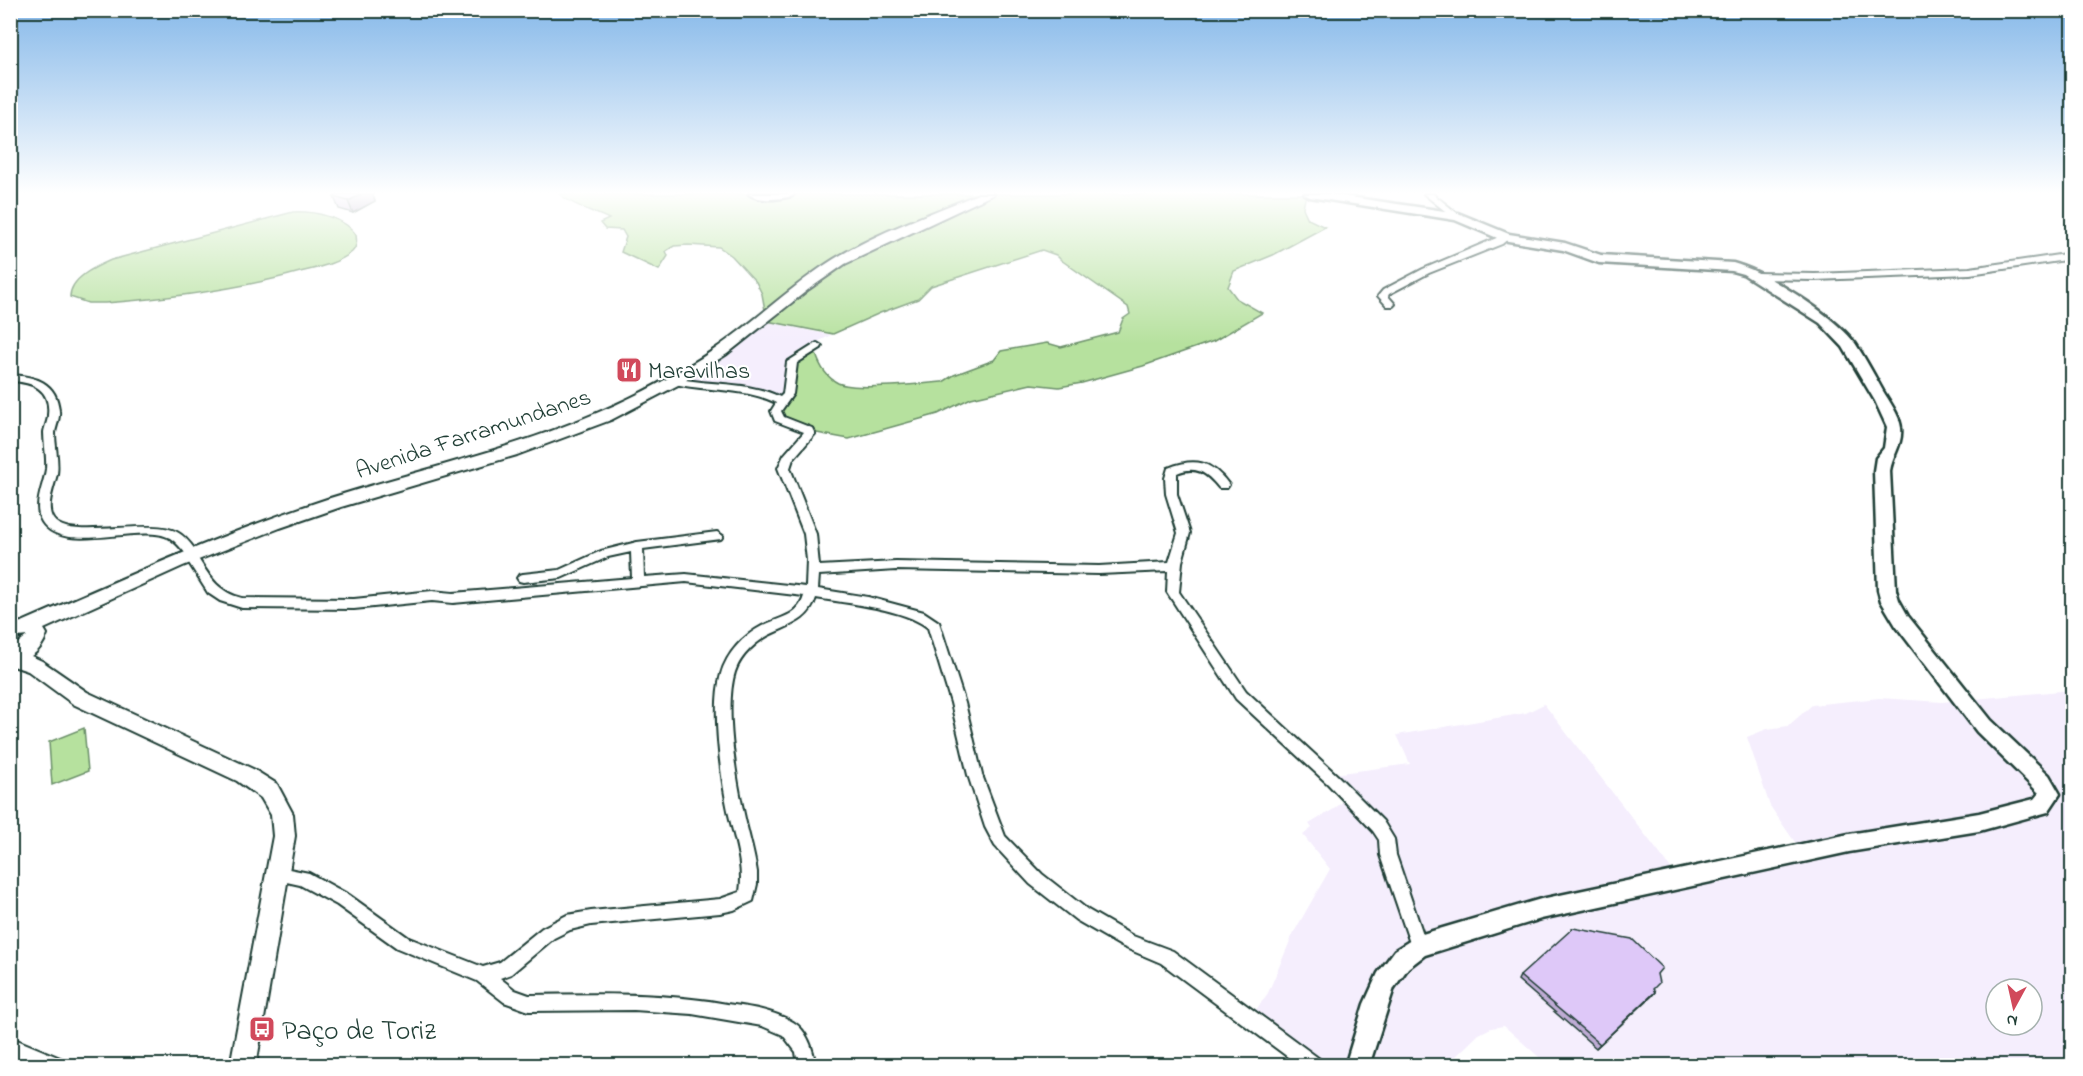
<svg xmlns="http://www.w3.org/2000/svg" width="2083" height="1076" font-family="'Indie Flower',sans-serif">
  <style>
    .built { fill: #f5eefd; fill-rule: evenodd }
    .green { fill: #b6e19e; stroke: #6a8f69; stroke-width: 1.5 }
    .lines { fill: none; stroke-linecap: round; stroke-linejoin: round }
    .street-casing { stroke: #1f3d34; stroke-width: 4 }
    .secondary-casing { stroke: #1f3d34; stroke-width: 5 }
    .primary-casing { stroke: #1f3d34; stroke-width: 4 }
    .street { fill: #fff; fill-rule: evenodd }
    .secondary { fill: #fff; fill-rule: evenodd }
    .primary { fill: #fff; fill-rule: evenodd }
    .wall { fill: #bfacd5; stroke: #1f3d34; stroke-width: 1.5 }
    .shaded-wall { fill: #9b8cae; stroke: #1f3d34; stroke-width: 1.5 }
    .building { fill: #dec8f8; stroke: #1f3d34; stroke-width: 1.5 }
    .labels { text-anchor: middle; stroke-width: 4.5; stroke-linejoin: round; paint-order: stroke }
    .poi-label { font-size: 24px; fill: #1f3d34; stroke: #fff; text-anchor: start }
    .street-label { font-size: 24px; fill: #1f3d34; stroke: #fff }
    .near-poi-label { font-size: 28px; fill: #1f3d34; stroke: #fff; text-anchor: start }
  </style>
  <rect width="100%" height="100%" fill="#fff"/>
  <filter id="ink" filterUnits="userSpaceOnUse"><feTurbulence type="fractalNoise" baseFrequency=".0167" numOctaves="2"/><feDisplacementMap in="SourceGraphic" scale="12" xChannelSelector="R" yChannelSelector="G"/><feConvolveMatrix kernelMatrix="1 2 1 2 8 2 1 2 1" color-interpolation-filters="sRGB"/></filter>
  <g filter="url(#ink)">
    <!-- built -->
    <path class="built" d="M767,322l64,13 -36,19 -8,8 -1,33 -4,6 -8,-5 -95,-13 21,-9z
      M2072,690v375h-524l-44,-39 -13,2 -12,6 -32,31h-134l-60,-51 15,-21 25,-59 37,-65 -27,-34 9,-7 -3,-4 25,-15 11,-9 -11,-26 76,-10 -13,-29 129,-22 18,-9 133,172 122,-28 -29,-42 -23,-69 20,-8 21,-3 24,-21 67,-7 63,4zM1996,989h36v36h-36z"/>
    <!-- green -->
    <path class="green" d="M559,194h747l-3,14 5,11 17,8 -52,28 -39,16 -6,16 9,12 25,14 -48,28 -71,25 -61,17 -23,4 -28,-3 -60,14 -33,16 -89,25 -32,-6 -8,-7 -15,-3 -9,-4 -6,-10 15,-46 18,-11 4,2c4,13 10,23 22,29 17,8 85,1 105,-1l11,-7 40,-15 7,-9 46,-8 14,4 57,-15 5,-13 7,-5 -2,-7 -67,-47 -5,-5 -14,-5 -111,36 -13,13 -38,14 -47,21 -66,-13 -5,-27 -6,-12 -24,-26 -13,-9 -31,-2 -14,1 -8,5 2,5 -9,14 -38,-18 5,-15 -4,-7 -17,-1 -5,-6 9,-4c-18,-9 -34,-12 -50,-25z
      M293,212c20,-1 52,5 63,23 1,7 1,12 -4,17 -13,11 -35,16 -52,20 -64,18 -129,26 -195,31h-17l-18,-6c0,-19 25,-30 41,-37z
      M84,728l4,43 -36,14 -3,-43z"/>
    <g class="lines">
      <!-- street casing -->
      <g class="street-casing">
        <path id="street" d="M1424,194h9l29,23 -7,2z
          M1506,234l4,3 -8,7 -73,29 -40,21 -1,2 7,8 -2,2h-6l-9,-10 5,-6 40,-21z
          M2072,253v6l-102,15 -155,6 -61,-1 -5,-3 5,-3 61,1 155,-6z
          M817,343l5,3 -1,2 -24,15 -4,31 -12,17 3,6 28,11 3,6 -22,25 -3,9 26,66 3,32 77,-4 203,4 70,-4 9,-29 -12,-39 -1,-16 3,-10c27,-11 44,-7 61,17l-2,3h-8c-12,-15 -23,-23 -42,-15v21l13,39 -8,29 -3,30 67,99 92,85 45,45 11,18 2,16 31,91 -2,5 -6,3 -6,-3 -2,-5 -31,-91 -1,-15 -6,-9 -45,-47 -92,-85 -69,-107 1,-21 -69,3 -203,-4 -77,5 -1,14 50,8 56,15 15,10 26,81 17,72 23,61 37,38 46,36 45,26 40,15 148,109 3,6h-24l-139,-103 -40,-17 -45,-26 -46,-36 -35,-38 -10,-19 -17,-52 -17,-72 -23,-75c-22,-19 -82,-25 -112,-30 -10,32 -43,27 -66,51 -7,7 -12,14 -15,23 -11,34 1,106 9,142 4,19 10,38 13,58v12l-4,17 -19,9 -14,3 -129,12 -21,5 -16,8 -43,36 -11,4 15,12 14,5c67,-1 132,-3 198,9 22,3 46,6 66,18 15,9 20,28 23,44h-18l-2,-14 -13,-17 -21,-9 -70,-12 -58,-4 -105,1 -25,-9 -27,-21 -80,-33 -60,-43 -37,-20 -27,-6 -2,-5 2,-5 6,-2 30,6 40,22 60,43 74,29 17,-5 42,-34 25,-13 24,-4 129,-12 20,-7c4,-27 -5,-51 -11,-77 -8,-36 -18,-107 -8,-141 6,-21 22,-38 41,-48 17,-9 36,-9 42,-30l-118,-14 -233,21 -21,-2 -78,8 -112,-1 -22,-7 -12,-8 -19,-30 6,-4 4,1c12,19 20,32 43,38l112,1 78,-8 21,2 179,-15 -1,-26 -23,5 -47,21 -38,4 -4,-1 -2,-3 2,-3 4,-1 36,-4 42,-19 36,-9 80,-10 6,4 -2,3 -78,10 1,28 42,-3 120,13 1,-27 -3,-26 -26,-66 6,-13 20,-23 -29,-11 -4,-10 5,-8c-32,-16 -70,-11 -105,-20l-1,-2 5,-3c35,8 73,3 105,19l3,-3 4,-32z
          M10,375c25,1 47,7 49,36 1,8 -3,15 -4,22 0,14 4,27 2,41 -3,13 -12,33 -4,45 15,23 97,-2 124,13 8,4 14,12 19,19l-2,3h-8c-5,-6 -10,-12 -16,-16 -30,-16 -106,18 -128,-16 -10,-16 2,-37 4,-53 1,-12 -2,-24 -2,-37 1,-6 4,-11 4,-17 3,-27 -16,-33 -38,-34z
          M10,1037l55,23 3,6h-32l-26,-11z"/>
      </g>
      <!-- secondary casing -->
      <g class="secondary-casing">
        <path id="secondary" d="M749,194h45l-2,2c-13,3 -32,6 -43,-2z
          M1304,194h26l128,19 51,21 56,9 36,12 132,8c34,9 100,52 122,80 10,15 19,32 28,48 6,10 17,25 18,37 2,16 -9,28 -11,43l6,119 3,10 9,16 83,104 58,55 11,19 -12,18 -69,19 -130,21 -308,67 -116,36 -17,13 -14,20 -25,78h-24l19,-62 14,-31 17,-23 24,-15 122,-36 308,-65 130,-21 55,-14 5,-6 -62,-61 -81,-106 -15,-25 -3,-11 -4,-119 2,-13 8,-10 3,-21 -12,-26 -32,-54 -23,-24 -77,-49 -11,-3 -133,-8 -36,-13 -61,-10 -47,-20 -145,-23z"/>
      </g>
      <!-- primary casing -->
      <g class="primary-casing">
        <path id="primary" d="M978,194h16l-149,70 -36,25 -82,65 -47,30 -69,36 -94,35 -176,52 -61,21 -97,38 -139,63 3,5c-3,9 -8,17 -16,22l11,5 45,31 166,77 24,15 16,30 2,22 -39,230h-26l43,-230 -2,-21 -10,-17 -24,-17 -164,-77 -45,-33 -18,-6v-16l17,-13 -17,2v-14l12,-2c101,-44 201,-89 305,-123 91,-29 185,-49 272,-87 41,-17 80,-39 116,-63 41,-28 76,-63 119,-90 44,-27 96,-45 144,-65z"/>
      </g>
      <!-- street -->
      <use href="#street" class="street"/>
      <!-- secondary -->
      <use href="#secondary" class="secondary"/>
      <!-- primary -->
      <use href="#primary" class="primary"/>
    </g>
    <!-- wall -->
    <path class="wall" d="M373,196l2,5 -22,12 -14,-4 -5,-12z
      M1657,974l-4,15 2,3 -59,56 -78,-68 2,-4z"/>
    <!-- shaded-wall -->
    <path class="shaded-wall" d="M362,194h12l-1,2 2,5 -22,12 -5,-12z
      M1655,992l-3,4 -56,52 4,-4z"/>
    <!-- building -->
    <path class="building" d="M339,194h23l-14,7 -14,-4z
      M1573,928l59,11 30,29 -5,6 2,9 -6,6 2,3 -55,52 -80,-68z"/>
  </g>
  <!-- sky -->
  <linearGradient id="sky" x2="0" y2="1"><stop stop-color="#85b8e9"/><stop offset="0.56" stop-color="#fff"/><stop offset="1" stop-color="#fff" stop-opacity="0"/></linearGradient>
  <rect width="2083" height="344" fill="url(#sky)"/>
  <!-- icons -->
  <defs>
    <g id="restaurant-square" transform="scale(1.35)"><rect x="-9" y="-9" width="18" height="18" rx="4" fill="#d1495b" stroke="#fff"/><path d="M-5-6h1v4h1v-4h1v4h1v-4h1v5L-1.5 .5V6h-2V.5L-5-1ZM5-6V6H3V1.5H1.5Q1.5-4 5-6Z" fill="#fff"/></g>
    <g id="bus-square" transform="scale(1.35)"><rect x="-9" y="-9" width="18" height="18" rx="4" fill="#d1495b" stroke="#fff"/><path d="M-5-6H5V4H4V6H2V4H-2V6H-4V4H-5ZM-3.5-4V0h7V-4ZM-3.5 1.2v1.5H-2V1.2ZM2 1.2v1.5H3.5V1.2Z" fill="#fff"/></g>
  </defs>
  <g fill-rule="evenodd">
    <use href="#restaurant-square" x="629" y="370"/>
    <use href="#bus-square" x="262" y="1029"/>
  </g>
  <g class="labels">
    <!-- poi labels -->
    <g class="poi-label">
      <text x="648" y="378">Maravilhas</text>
    </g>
    <!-- street labels -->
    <g class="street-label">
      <text transform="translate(473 433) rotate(-18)" y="8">Avenida Farramundanes</text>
    </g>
    <!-- near-poi labels -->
    <g class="near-poi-label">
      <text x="282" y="1039">Paço de Toriz</text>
    </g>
  </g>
  <!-- margin -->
  <rect width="2083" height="1076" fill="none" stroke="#fff" stroke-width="36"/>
  <rect x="18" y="18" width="2047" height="1040" fill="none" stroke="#1f3d34" stroke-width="2" filter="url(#ink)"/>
  <!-- north arrow -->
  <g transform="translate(2014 1007) rotate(188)"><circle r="28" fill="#ffffff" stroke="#a5b1ae" stroke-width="1.5"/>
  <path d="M0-4.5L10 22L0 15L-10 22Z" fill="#d1495b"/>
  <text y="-9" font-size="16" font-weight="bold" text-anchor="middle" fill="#1f3d34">N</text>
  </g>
</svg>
